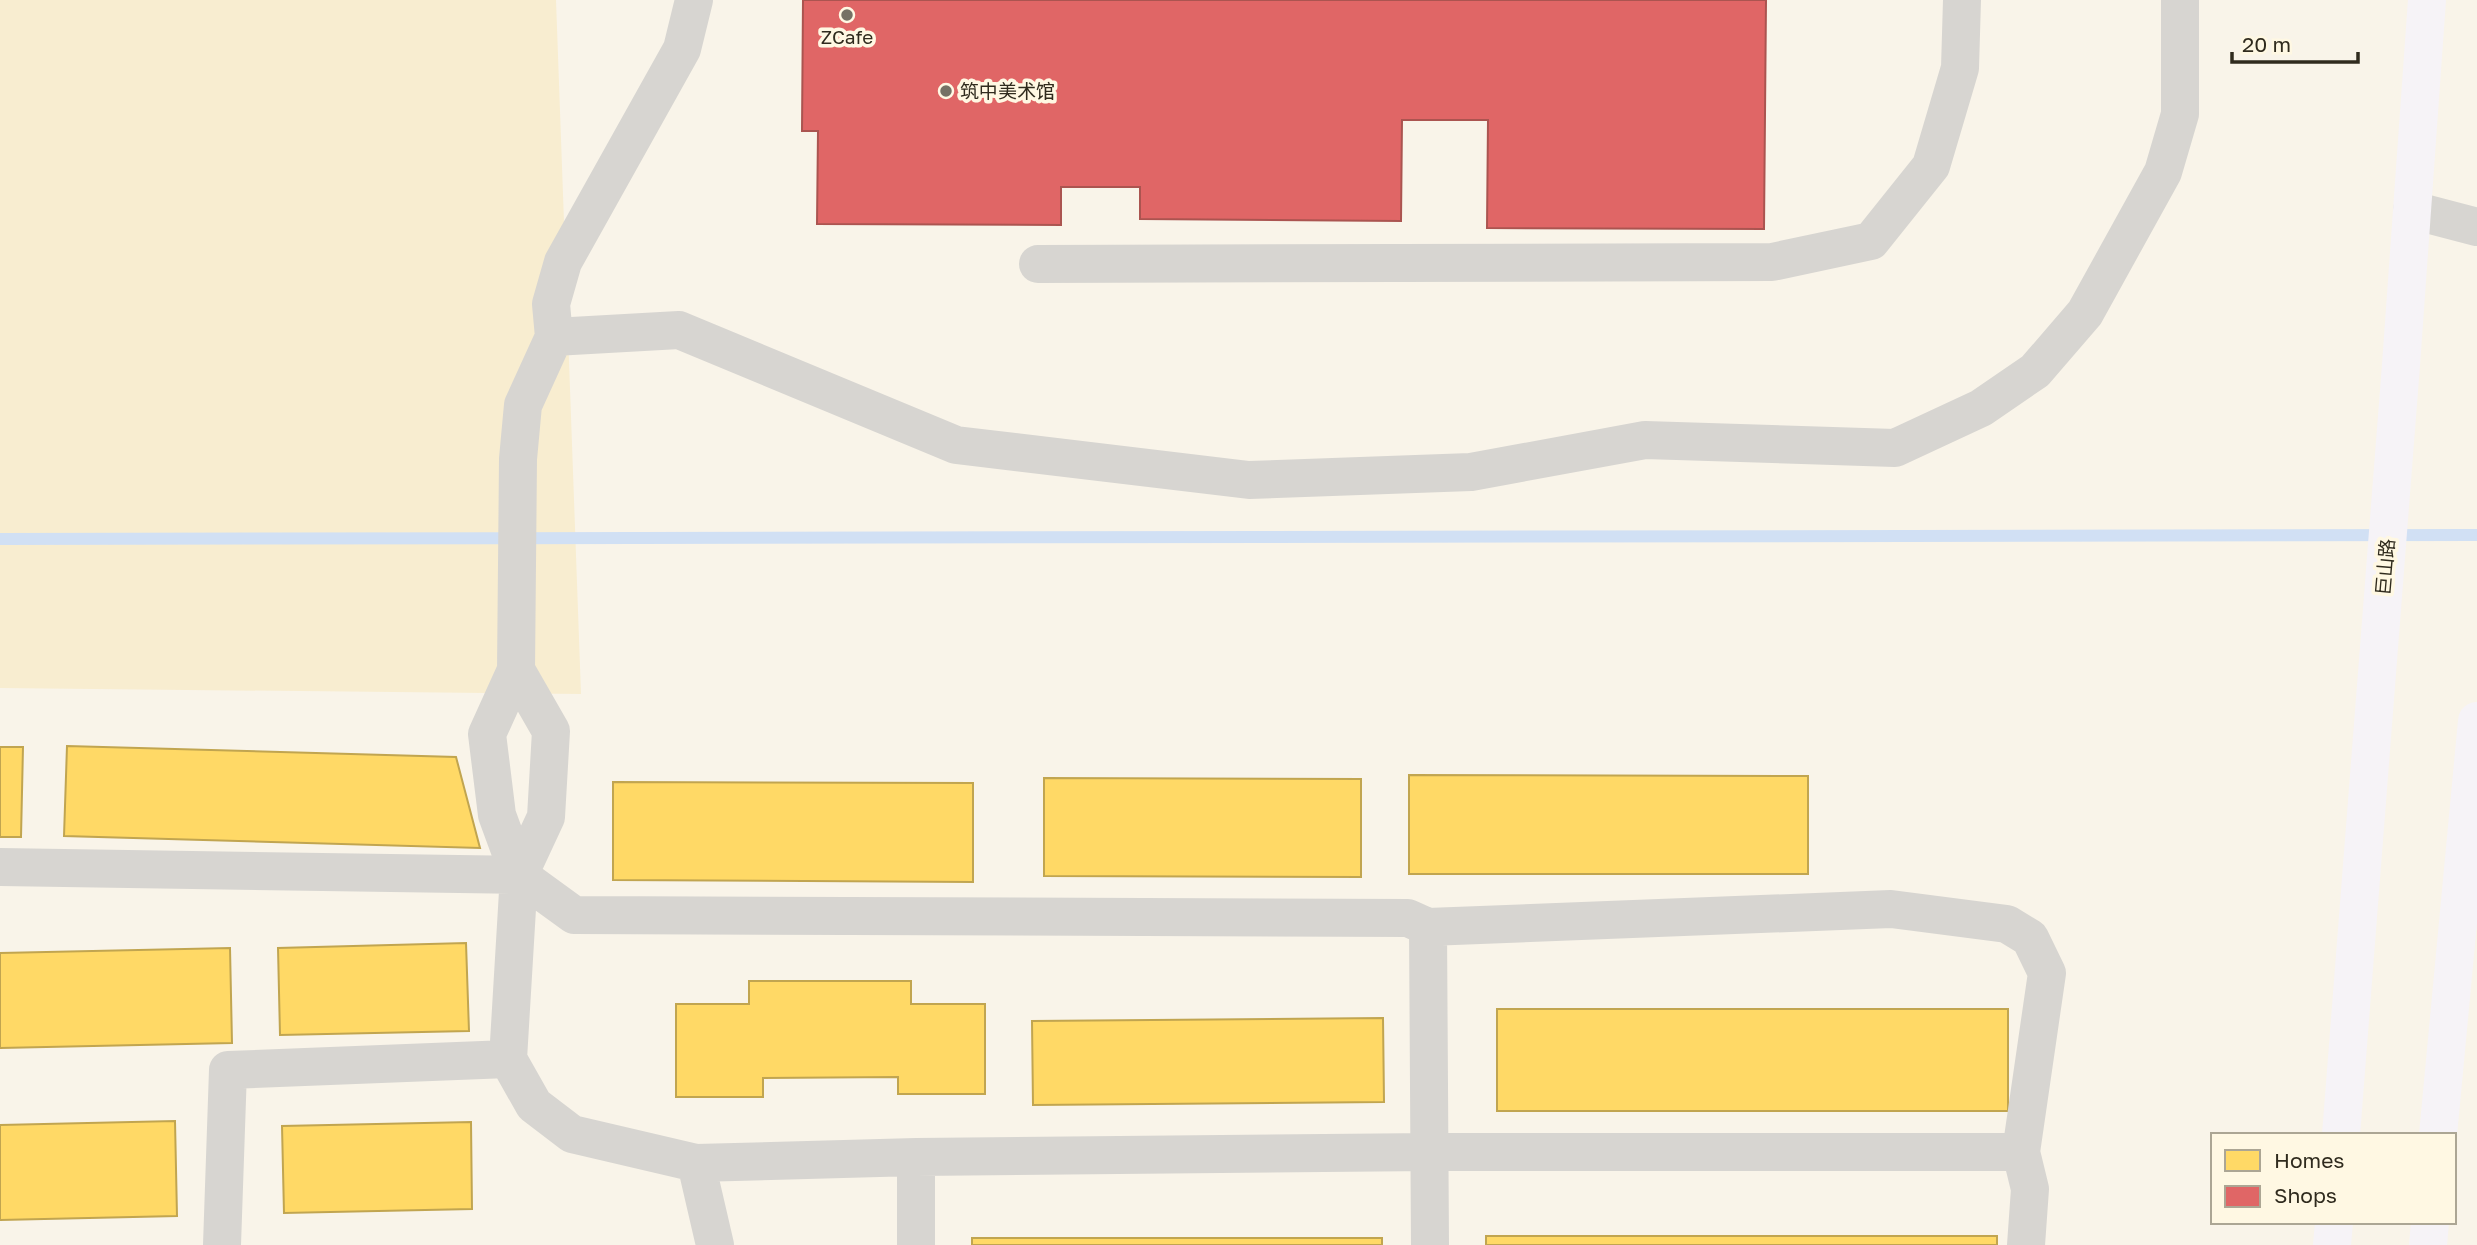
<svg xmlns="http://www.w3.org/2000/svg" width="2477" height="1245" font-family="'Golos Text','Noto Sans SC',sans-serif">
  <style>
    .green { fill: #f8edd0 }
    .homes { fill: #ffd966; stroke: #c1a550; stroke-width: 2 }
    .shops { fill: #e06666; stroke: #ab5450; stroke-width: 2 }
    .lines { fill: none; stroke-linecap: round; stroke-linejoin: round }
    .stream { stroke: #d1e0f4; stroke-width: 12 }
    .minor { stroke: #d7d5d1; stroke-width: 38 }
    .tertiary { stroke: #d7d5d1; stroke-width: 38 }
    .primary { stroke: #f6f3f7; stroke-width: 38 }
    .poi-dot { fill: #767165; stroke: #fff8e3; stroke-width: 2.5 }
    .labels { text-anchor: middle; stroke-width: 7; stroke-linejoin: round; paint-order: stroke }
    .poi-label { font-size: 19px; fill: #302b1e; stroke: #fff8e3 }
    .street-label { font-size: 19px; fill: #302b1e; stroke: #fff8e3 }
  </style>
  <rect width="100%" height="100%" fill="#f9f4e9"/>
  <!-- green -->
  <path class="green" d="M0,0h556l25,694 -581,-6z"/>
  <!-- homes -->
  <path class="homes" d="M67,746l389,11 24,91 -416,-12z
    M0,747h23l-2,90h-21z
    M1409,775l399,1v98h-399z
    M1044,778l317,1v98l-317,-1z
    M613,782l360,1v99l-360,-2z
    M466,943l3,88 -189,4 -2,-87z
    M230,948l2,95 -232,5v-95z
    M749,981h162v23h74v90h-87v-17l-135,1v19h-87v-93h73z
    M1497,1009h511v102h-511z
    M1383,1018l1,84 -351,3 -1,-84z
    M175,1121l2,95 -177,4v-95z
    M471,1122l1,87 -188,4 -2,-87z
    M1486,1236h511v9h-511z
    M972,1238h410v7h-410z"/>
  <!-- shops -->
  <path class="shops" d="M803,0h963l-2,229 -277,-1 1,-108h-86l-1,101 -261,-2v-32h-79v38l-244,-1 1,-93h-16z"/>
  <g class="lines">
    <!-- stream -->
    <path class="stream" d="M0,539l2477,-4"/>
    <!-- minor -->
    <path class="minor" d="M1038,264l734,-2 99,-21 60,-75 29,-98 2,-68
      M554,337l125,-7 277,115 293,35 222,-8 174,-32 250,8 86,-40 54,-37 50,-58 78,-141 17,-58v-114
      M516,670l2,-211 5,-54 31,-68 -3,-33 12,-42 119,-213 12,-49
      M0,867l519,8
      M1428,927l2,318
      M2021,1152h-590l-515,5 -220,6 -124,-29 -38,-29 -26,-46 11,-184 27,-58 5,-86 -35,-61 -29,64 10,81 22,60 55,40 834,3 20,9 463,-18 116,15 23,14 17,35 -26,179 9,37 -4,56
      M916,1157v88
      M696,1163l19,82
      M222,1245l6,-175 280,-11"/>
    <!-- tertiary -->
    <path class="tertiary" d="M2412,210l65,17"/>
    <!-- primary -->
    <path class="primary" d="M2341,1135l60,-770 26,-365
      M2438,1135l39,-414
      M2332,1245l2,-23
      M2428,1245l2,-23"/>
  </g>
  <!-- markers -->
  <g class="poi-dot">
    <circle cx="847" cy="15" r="7"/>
    <circle cx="946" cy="91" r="7"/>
  </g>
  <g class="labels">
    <!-- poi labels -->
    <g class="poi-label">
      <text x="847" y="44">ZCafe</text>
      <text x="960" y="98" text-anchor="start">筑中美术馆</text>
    </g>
    <!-- street labels -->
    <g class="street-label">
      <text transform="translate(2385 567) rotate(-85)" y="7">巨山路</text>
    </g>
  </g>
  <!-- legend -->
  <rect x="2211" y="1133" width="245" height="91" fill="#fff8e3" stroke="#aca694" stroke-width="2"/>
  <rect x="2225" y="1150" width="35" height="21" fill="#ffd966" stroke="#aca694" stroke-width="2"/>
  <text x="2274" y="1168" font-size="21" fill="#302b1e">Homes</text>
  <rect x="2225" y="1186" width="35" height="21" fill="#e06666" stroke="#aca694" stroke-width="2"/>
  <text x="2274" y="1203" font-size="21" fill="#302b1e">Shops</text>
  <!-- scale -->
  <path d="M2232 52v10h126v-10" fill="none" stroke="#302b1e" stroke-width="3.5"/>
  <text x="2242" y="52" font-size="21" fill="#302b1e" stroke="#fff8e3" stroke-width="5" paint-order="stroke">20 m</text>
</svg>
